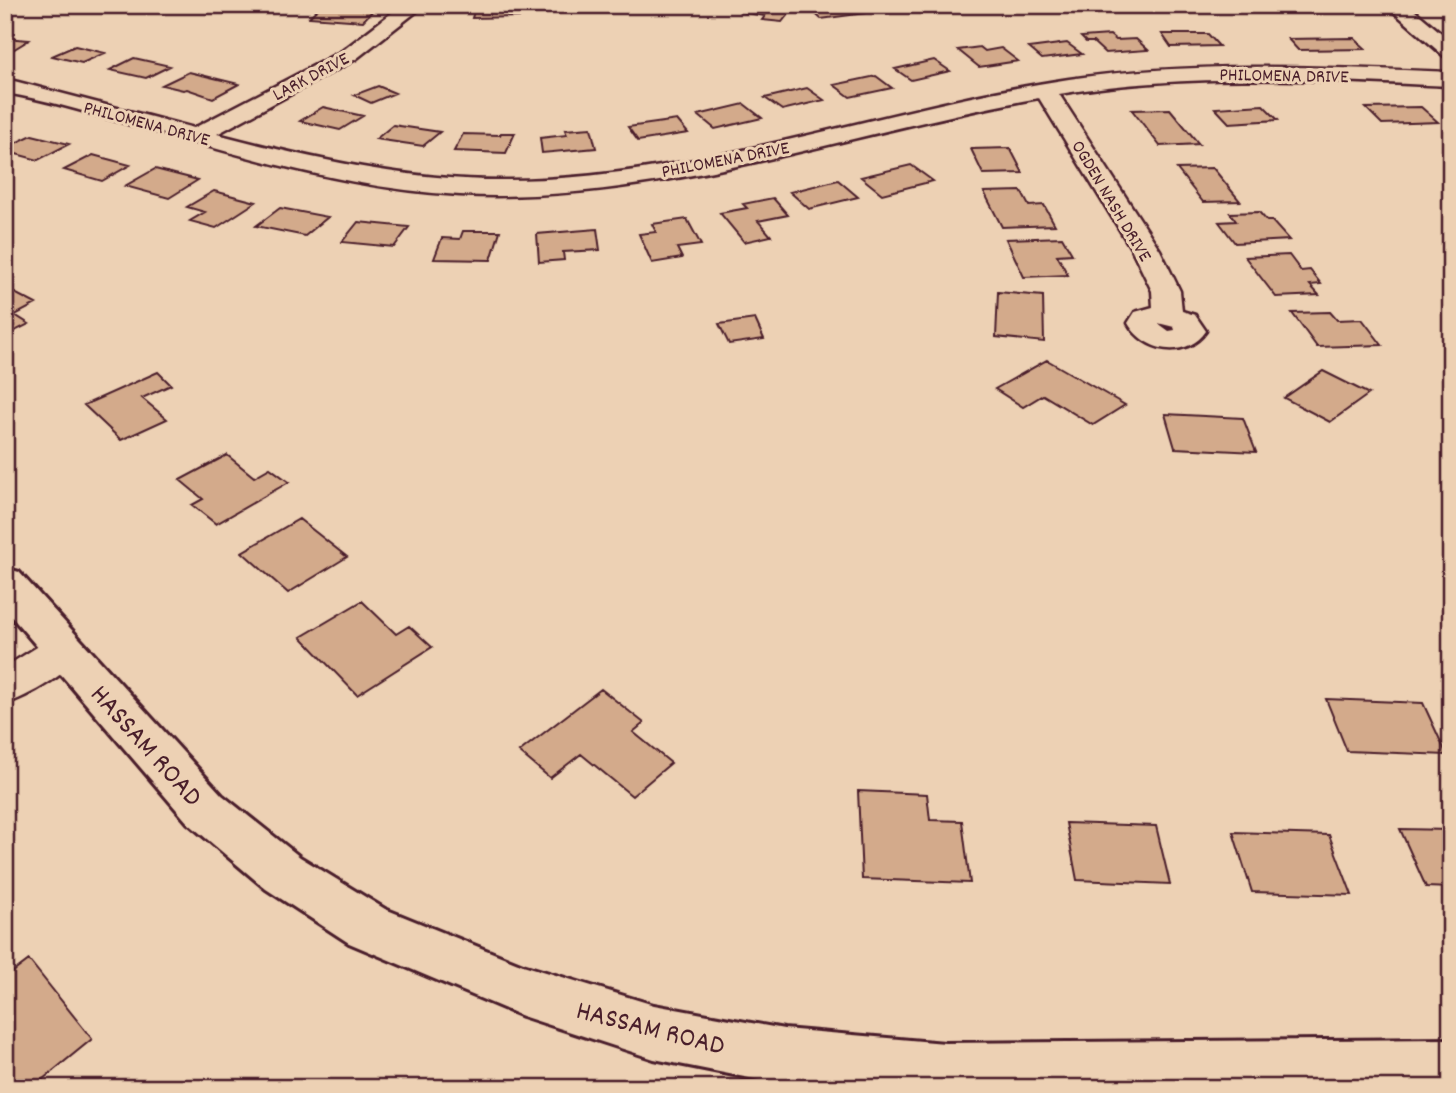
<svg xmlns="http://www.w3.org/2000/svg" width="1456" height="1093" font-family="Dekko,sans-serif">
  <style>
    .building { fill: #d3aa8b; stroke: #4a1f2b; stroke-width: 2 }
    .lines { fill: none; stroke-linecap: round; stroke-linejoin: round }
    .minor-casing { stroke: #4a1f2b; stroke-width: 5 }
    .tertiary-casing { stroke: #4a1f2b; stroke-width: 6 }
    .minor { fill: #edd1b4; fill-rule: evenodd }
    .tertiary { fill: #edd1b4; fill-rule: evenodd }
    .labels { text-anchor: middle; stroke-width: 6; stroke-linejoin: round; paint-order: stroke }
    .far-street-label { font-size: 19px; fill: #4a1f2b; stroke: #edd1b4 }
    .near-street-label { font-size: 28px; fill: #4a1f2b; stroke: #edd1b4 }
  </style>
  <rect width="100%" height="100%" fill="#edd1b4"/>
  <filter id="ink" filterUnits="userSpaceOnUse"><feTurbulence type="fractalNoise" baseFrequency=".0143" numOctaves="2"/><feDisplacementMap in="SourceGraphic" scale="14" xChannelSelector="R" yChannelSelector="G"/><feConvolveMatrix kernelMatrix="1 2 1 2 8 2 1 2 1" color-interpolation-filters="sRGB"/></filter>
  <g filter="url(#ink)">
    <!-- building -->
    <path class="building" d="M322,5h4l49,3 -12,13 -54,-4z
      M476,5h36l-2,6h12l-2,6 -48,1z
      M541,5h47l-1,5 -47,1z
      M606,5h49l-1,5h-49z
      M675,5h47v4h-47z
      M746,5h27l20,3 -11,14 -20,-2 3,-4 -25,-4z
      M828,5h28l9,8 -44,6 -12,-11z
      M1162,34h46l11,12 -48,1z
      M1110,35l6,5 20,-1 12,11 -43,3 -12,-11h-7l-5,-5z
      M5,38l24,2 -18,11h-6z
      M1354,38l12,11 -68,1 -10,-11z
      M1067,43l15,11 -40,5 -13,-11z
      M75,46l30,7 -23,10 -30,-7z
      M980,47l5,4 16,-3 17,13 -39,6 -21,-17z
      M134,58l36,8 -24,12 -36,-8z
      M934,60l16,11 -39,9 -16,-11z
      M189,72l50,12 -26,14 -26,-9 -4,1 -21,-5z
      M876,76l16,12 -42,9 -16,-12z
      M378,86l17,7 -24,10 -17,-8z
      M807,88l17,12 -42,10 -17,-12z
      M744,104l18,14 -47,11 -17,-14z
      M1263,105l15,15 -49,3 -14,-15z
      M323,107l40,9 -23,14 -40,-9z
      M1421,107l17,15 -56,2 -16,-16z
      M1170,109l29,35 -39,2 -28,-36z
      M677,120l11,13 -50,8 -10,-14z
      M393,125l47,7 -17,14 -47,-7z
      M591,128l5,20 -54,5 -2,-15 27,-3 -2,-5z
      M501,133h14l-9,20 -52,-2 9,-17 37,1z
      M32,135l37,9 -31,16 -33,-9v-3z
      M1010,148l13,25 -40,1 -12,-25z
      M93,155l37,10 -28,16 -38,-11z
      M911,165l22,16 -51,13 -21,-17z
      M1213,168l27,33 -37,1 -26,-33z
      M155,169l43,11 -29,18 -44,-12z
      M838,180l20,17 -49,12 -19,-17z
      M214,191l42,11 -40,26 -26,-7 15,-9 -18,-5z
      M1021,191l8,15 15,-1 11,20 -53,2 -18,-35z
      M773,198l15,17 -30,6 13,15 -27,6 -24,-29 27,-5 -4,-4z
      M280,208l48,9 -23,19 -49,-10z
      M1259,212l8,9h5l17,19 -54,3 -16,-21 17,-1 -6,-8z
      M687,219l14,26 -24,3 5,10 -30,5 -13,-29 17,-2 -4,-8z
      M358,222l51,5 -15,20 -52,-5z
      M597,229l3,21 -37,2 1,8 -25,2 -2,-28z
      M463,231h37l-9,29 -57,-1 8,-21 18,1z
      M1062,237l10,17 -15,1 11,20 -44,2 -18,-38z
      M1289,255l12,16 9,-1 11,14 -11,1 9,10 -43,2 -31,-40z
      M5,288l31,16 -21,11 14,9 -24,12z
      M998,292l45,4 1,46 -48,-5z
      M1330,312l7,8 25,-1 20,26 -65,2 -25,-34z
      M755,319l9,20 -35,5 -10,-20z
      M1047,360l78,45 -32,20 -50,-30 -20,12 -28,-18z
      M1323,371l46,23 -39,28 -46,-24z
      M158,372l13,13 -29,13 25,21 -46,21 -37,-35z
      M1165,414l78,4 13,34 -81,-4z
      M227,455l27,22 16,-9 19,14 -73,42 -24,-19 11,-6 -23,-19z
      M299,519l48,38 -59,36 -46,-41z
      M362,601l34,33 13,-8 23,21 -75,48 -56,-58z
      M601,689l43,34 -11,9 38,31 -39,33 -51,-42 -31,24 -31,-26z
      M1326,699l97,4 24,52 -100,-4z
      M858,791l69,3 3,26 32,1 8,62 -108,-4z
      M1066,823l90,3 14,58 -93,-4z
      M1400,829l51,1v58l-25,-1z
      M1233,832l96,3 23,60 -100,-3z
      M29,960l63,79 -60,49h-27v-110z"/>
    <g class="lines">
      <!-- minor casing -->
      <g class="minor-casing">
        <path id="minor" d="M402,5h23l-69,54 -139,75c96,25 192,47 291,46 191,-1 373,-73 561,-101 126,-18 255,-12 382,-7v14c-130,-6 -263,-14 -392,8l101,156 20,41 2,20 13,4 11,16c-20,29 -62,21 -78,-8l7,-11 18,-5 -1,-16 -20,-41 -93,-152c-192,34 -382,107 -579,97 -117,-6 -230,-43 -342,-74 -37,-10 -74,-22 -113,-28v-14l13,3 176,46 148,-77zM1158,323l16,4 1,3 -6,1z
          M1386,5h22l43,36v17l-7,-2z
          M64,635l14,4 6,11c-11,21 -56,47 -79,54v-37l45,-28z"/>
      </g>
      <!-- tertiary casing -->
      <g class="tertiary-casing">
        <path id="tertiary" d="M5,568l14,4 203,223 78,62 85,52 138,56 131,40 130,24 161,14 506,-4v49h-633l-34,-3 -130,-26 -132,-43 -173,-73 -83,-54 -78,-66 -183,-214z"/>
      </g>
      <!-- minor -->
      <use href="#minor" class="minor"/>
      <!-- tertiary -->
      <use href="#tertiary" class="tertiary"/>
    </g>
  </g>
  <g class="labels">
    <!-- far-street labels -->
    <g class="far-street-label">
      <text transform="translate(1284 74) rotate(1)" y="7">PHILOMENA DRIVE</text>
      <text transform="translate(310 75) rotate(-28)" y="7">LARK DRIVE</text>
      <text transform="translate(147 122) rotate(15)" y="7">PHILOMENA DRIVE</text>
      <text transform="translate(725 158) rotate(-11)" y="7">PHILOMENA DRIVE</text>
      <text transform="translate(1113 200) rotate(59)" y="7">OGDEN NASH DRIVE</text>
    </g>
    <!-- near-street labels -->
    <g class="near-street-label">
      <text transform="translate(148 744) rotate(48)" y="10">HASSAM ROAD</text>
      <text transform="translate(651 1026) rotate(14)" y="10">HASSAM ROAD</text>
    </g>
  </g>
  <!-- margin -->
  <rect width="1456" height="1093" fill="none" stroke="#edd1b4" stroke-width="28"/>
  <rect x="14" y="14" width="1428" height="1065" fill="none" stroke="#4a1f2b" stroke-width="2.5" filter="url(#ink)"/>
</svg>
